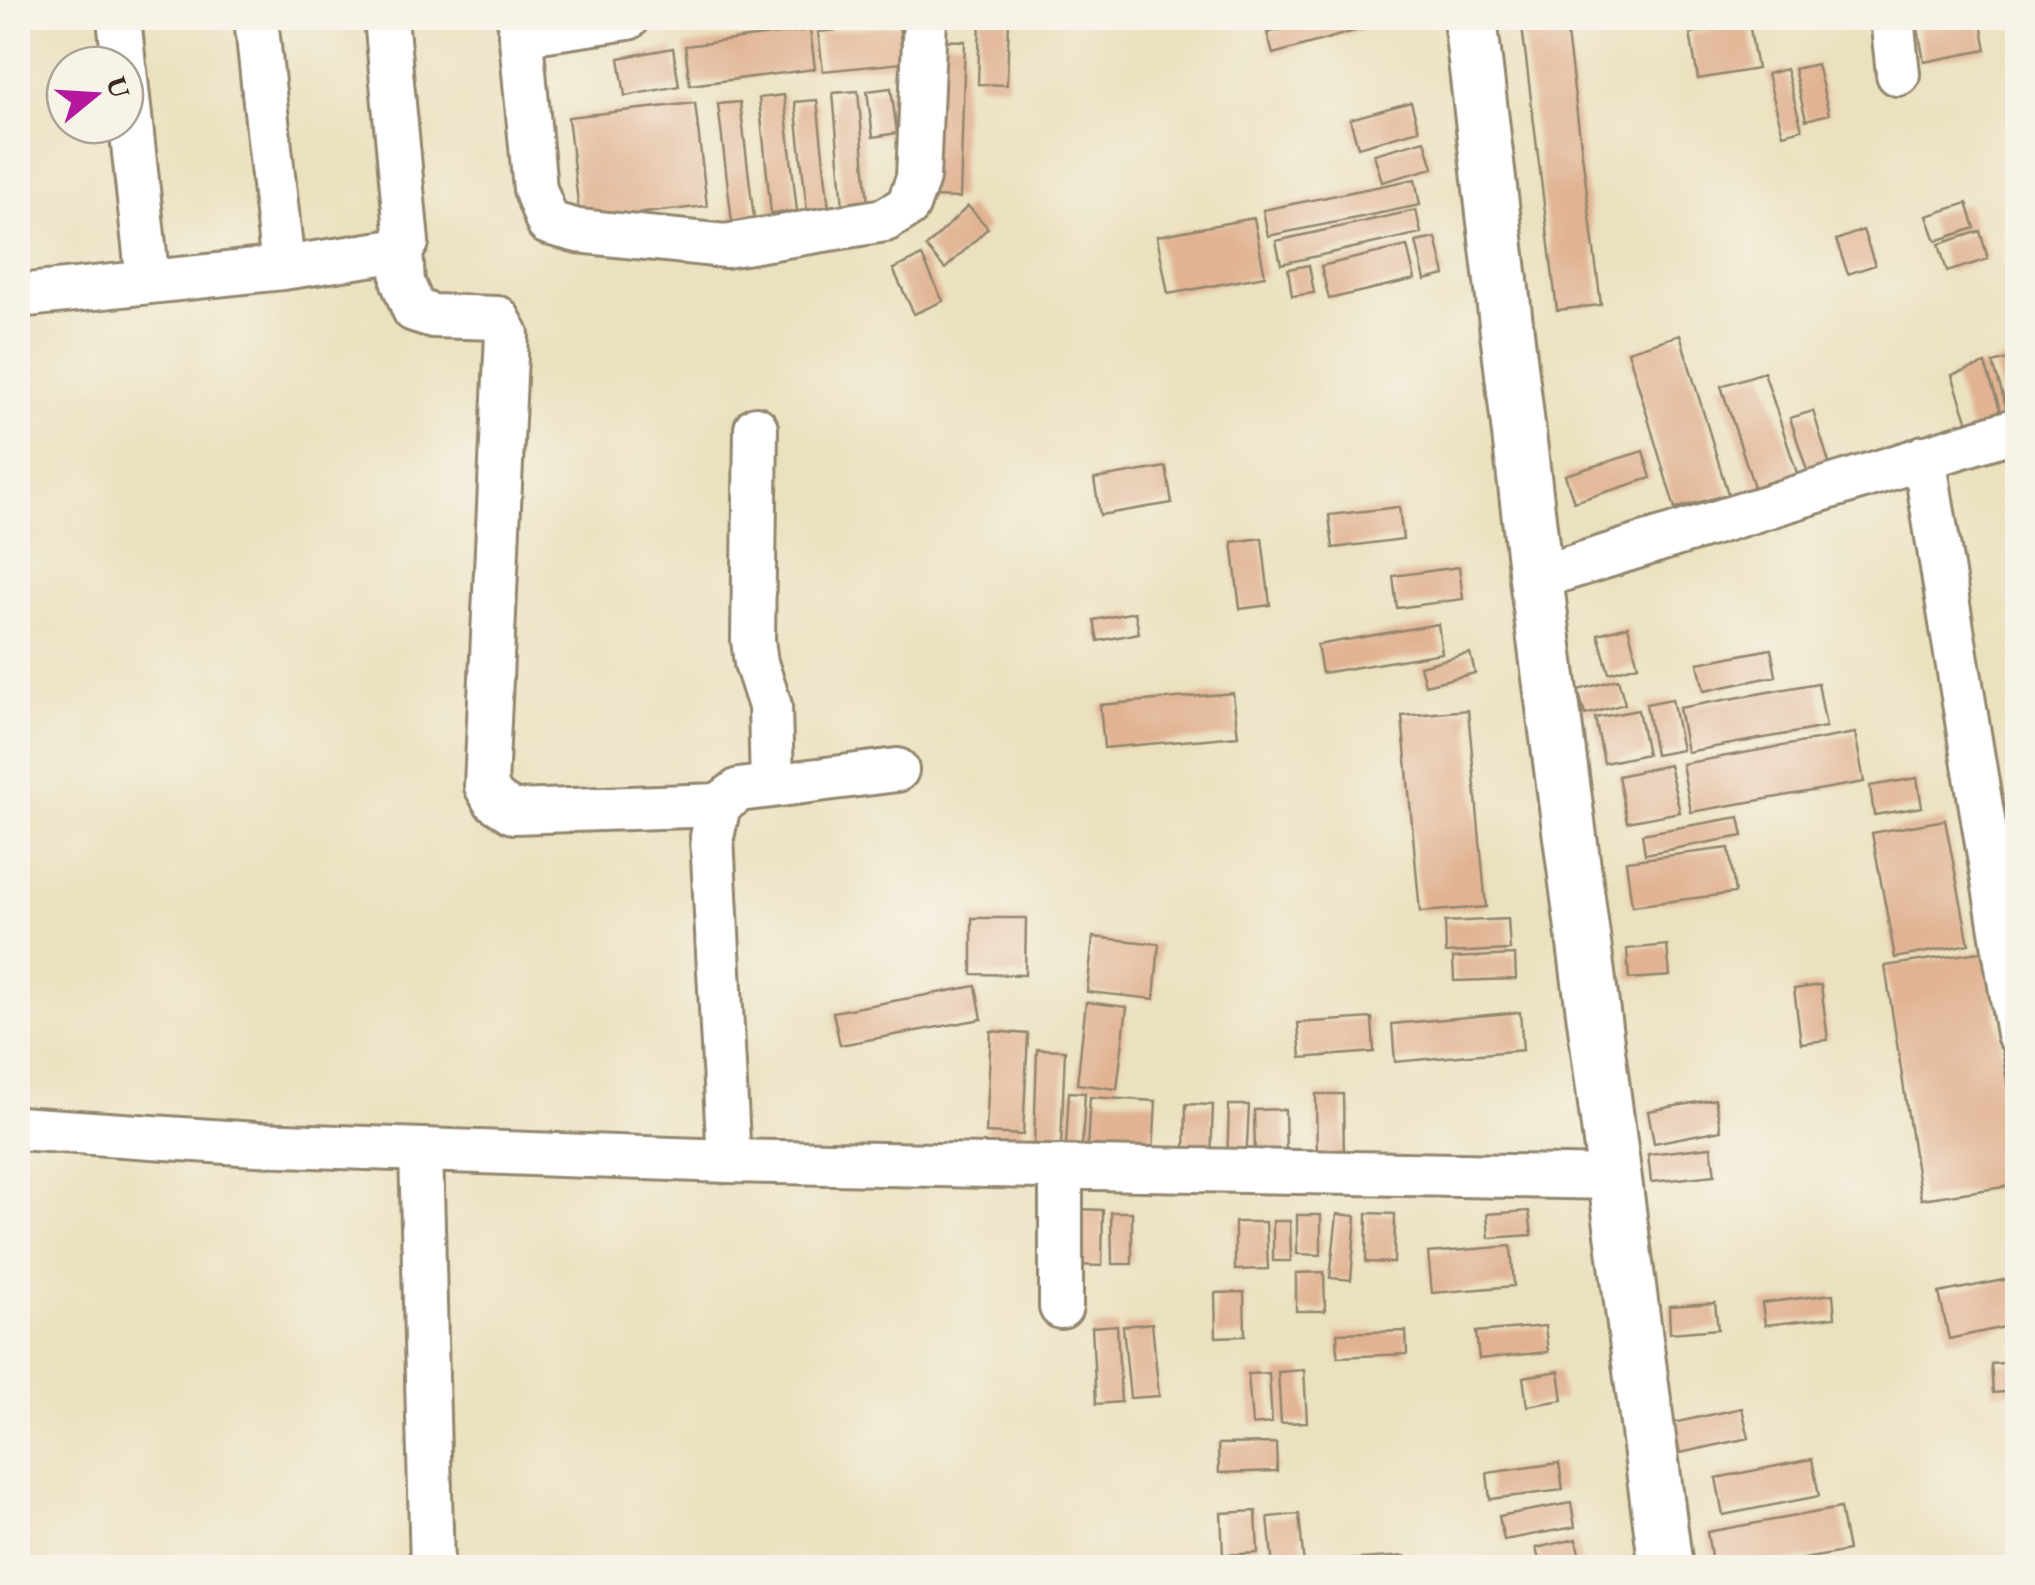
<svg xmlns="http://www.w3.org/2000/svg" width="2035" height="1585" font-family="'EB Garamond',serif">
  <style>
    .building { fill: #e1b393 }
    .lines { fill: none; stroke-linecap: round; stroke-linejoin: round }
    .minor-casing { stroke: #93866e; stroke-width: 48 }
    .major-casing { stroke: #93866e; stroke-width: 58 }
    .minor { stroke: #fff; stroke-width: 42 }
    .major { stroke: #fff; stroke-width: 52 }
  </style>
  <rect width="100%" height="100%" fill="#f7f3e8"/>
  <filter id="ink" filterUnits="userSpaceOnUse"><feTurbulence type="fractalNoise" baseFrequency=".01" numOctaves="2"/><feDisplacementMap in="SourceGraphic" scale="20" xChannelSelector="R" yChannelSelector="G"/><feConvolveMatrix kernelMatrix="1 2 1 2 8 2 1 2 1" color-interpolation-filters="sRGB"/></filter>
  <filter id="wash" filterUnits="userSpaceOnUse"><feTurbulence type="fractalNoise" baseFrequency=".0048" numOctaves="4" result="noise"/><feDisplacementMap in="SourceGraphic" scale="40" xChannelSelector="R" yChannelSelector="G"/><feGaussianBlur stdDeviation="2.25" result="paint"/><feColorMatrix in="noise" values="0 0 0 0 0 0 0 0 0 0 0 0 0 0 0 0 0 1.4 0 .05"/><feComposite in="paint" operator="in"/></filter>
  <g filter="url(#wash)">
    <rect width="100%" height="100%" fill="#ebe1bf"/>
    <g id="blocks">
      <!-- building -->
      <path class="building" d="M980,18h29l-2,67 -29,-1z
        M1323,18h75v1l-125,35 -6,-21z
        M1521,18h44l36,287 -44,5z
        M1972,18h8l6,32 -62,12 -6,-34z
        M1749,23l8,46 -59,10 -8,-46z
        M899,24l4,39 -80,8 -5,-39z
        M810,30l5,39 -125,16 -5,-39z
        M934,40l31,1 -5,157 -31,-1z
        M673,48l6,38 -54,10 -6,-38z
        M1817,64l12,50 -23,6 -12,-51z
        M1786,69l16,60 -19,5 -16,-60z
        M891,88l6,45 -24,4 -6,-46z
        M858,91l10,113 -25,2 -10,-113z
        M784,95l13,116 -26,2 -12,-115z
        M817,100l12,109 -22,2 -12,-109z
        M740,102l14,117 -22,3 -14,-118z
        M1411,102l8,28 -61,17 -8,-28z
        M695,103l12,103 -127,14 -12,-103z
        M1425,140l8,28 -51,14 -8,-28z
        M1415,179l5,26 -152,31 -5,-26z
        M1967,203l8,25 -39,13 -9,-25z
        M968,206l20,22 -43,41 -19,-22z
        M1416,210l5,23 -140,31 -5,-23z
        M1254,218l11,58 -97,18 -11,-58z
        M1863,230l12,35 -27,9 -12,-34z
        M1980,231l8,28 -41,13 -8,-28z
        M1436,238l9,37 -20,5 -9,-38z
        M1407,246l8,33 -86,20 -8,-33z
        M922,256l21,45 -29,13 -21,-45z
        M1309,265l5,28 -22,3 -4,-27z
        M1680,335l48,159 -53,15 -47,-158z
        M2018,356v65l-7,2 -18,-60z
        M1985,364l20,60 -33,11 -20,-60z
        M1764,372l34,104 -43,14 -34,-104z
        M1813,411l21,68 -22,7 -22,-68z
        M1643,451l8,27 -77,24 -9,-27z
        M1166,467l6,36 -72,12 -6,-36z
        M1399,507l4,32 -70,9 -4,-33z
        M1262,538l8,67 -30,4 -8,-67z
        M1459,567l4,32 -66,9 -4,-32z
        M1135,612l4,21 -41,8 -4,-21z
        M1438,624l4,29 -120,20 -5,-28z
        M1628,626l10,39 -29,8 -11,-39z
        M1771,649l5,27 -72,15 -6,-28z
        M1470,653l5,20 -50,12 -5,-19z
        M1618,679l7,25 -40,11 -7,-25z
        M1818,683l8,44 -139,25 -8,-44z
        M1233,693l5,43 -134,12 -4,-43z
        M1672,699l10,51 -27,5 -9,-51z
        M1468,710l18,197 -66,5 -18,-196z
        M1638,710l9,44 -43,9 -9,-45z
        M1855,733l9,49 -173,30 -9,-48z
        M1669,765l11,47 -53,10 -9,-46z
        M1917,778l5,29 -48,8 -4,-29z
        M1739,817l4,19 -98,18 -3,-20z
        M1945,820l24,124 -74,14 -23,-125z
        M1729,848l6,45 -103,13 -6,-45z
        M972,918h54l-1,57 -53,-1z
        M1508,919l2,31 -64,3 -1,-31z
        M1093,937l66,7 -5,55 -67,-7z
        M1667,945l3,31 -41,3 -2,-30z
        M1986,951l32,199v35l-97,14 -36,-233z
        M1515,955l1,24 -62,2 -1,-23z
        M1821,985l7,55 -27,3 -7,-54z
        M976,986l6,33 -142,26 -7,-33z
        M1086,1002l41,5 -10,82 -40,-5z
        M1520,1012l3,38 -128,12 -3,-38z
        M1372,1018l2,34 -73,6 -3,-35z
        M991,1031l37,3 -5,101 -37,-2z
        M1037,1049l28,1 -4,96 -27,-1z
        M1069,1092l16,1 -3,52 -16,-1z
        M1316,1094h27l1,66 -27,1z
        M1090,1097l66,4 -3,52 -66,-4z
        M1715,1099l6,31 -67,13 -6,-32z
        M1186,1104l27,1 -2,55 -26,-1z
        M1229,1105h20l-3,58 -19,-1z
        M1285,1109l1,45 -31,1 -1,-45z
        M1711,1147l4,28 -64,7 -3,-28z
        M1075,1209l28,1 -1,56 -28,-1z
        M1529,1211l3,24 -43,3 -2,-24z
        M1111,1212h21v52h-20z
        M1367,1213l28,1 -1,49 -28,-1z
        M1337,1214l19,2 -5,64 -21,-2z
        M1297,1215h24v40l-24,-1z
        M1273,1221h17l1,40h-18z
        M1235,1222h31l2,47 -33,1z
        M1511,1246l3,40 -82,7 -4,-40z
        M1324,1272l1,39h-29v-38z
        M2018,1277v47l-69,15 -10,-46z
        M1244,1292l1,44 -29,1 -1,-44z
        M1833,1294l2,23 -70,8 -3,-22z
        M1715,1303l3,26 -48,4 -1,-27z
        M1152,1323l7,73 -29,2 -7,-72z
        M1117,1325l4,77 -25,2 -4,-77z
        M1545,1326l3,26 -69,7 -3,-27z
        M1406,1331l1,23 -69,3 -1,-24z
        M2018,1362v29l-25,2 -2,-29z
        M1304,1370l3,52 -26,1 -3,-51z
        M1559,1371l4,29 -36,6 -4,-29z
        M1269,1373l3,50 -20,2 -4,-51z
        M1742,1408l7,30 -69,15 -7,-30z
        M1276,1443l1,28 -58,2 -1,-29z
        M1812,1459l7,37 -96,19 -7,-37z
        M1559,1463l4,27 -73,9 -3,-26z
        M1571,1503l4,24 -71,13 -5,-24z
        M1840,1508l8,43 -93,17h-42l-6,-36z
        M1256,1511l2,42 -35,2 -2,-42z
        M1299,1514l5,52 -31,2 -5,-51z
        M1576,1539l6,29h-41l-5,-20z
        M1405,1556l1,12h-75v-7z"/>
    </g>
  </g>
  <g filter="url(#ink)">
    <use href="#blocks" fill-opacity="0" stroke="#93866e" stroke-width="2.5"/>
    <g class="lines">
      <!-- minor casing -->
      <g class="minor-casing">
        <path id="minor" d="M119,18l5,47
          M256,18l27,250
          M519,18l16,171 13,34 30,8 147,15 160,-26 23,-14 10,-28 7,-160
          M1892,18l6,56
          M520,34l108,-16
          M125,70l23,212
          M401,250l2,33 11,27 19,6 65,2 9,16 -21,452 8,14 19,12 206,-7
          M18,296l265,-28 118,-18 6,-8 -21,-224
          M756,428l-3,212 3,23 14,43 2,80
          M1924,457l94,577
          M1536,578l482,-149
          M18,1128l238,16 473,17 885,17
          M421,1151l11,417
          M729,1161l-17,-324 7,-32 20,-15 158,-20
          M1061,1307v-140"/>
      </g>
      <!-- major casing -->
      <g class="major-casing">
        <path id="major" d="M1470,18l66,560 130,990"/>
      </g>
      <!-- minor -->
      <use href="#minor" class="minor"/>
      <!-- major -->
      <use href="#major" class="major"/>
    </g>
  </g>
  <!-- margin -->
  <rect width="2035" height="1585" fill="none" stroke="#f7f3e8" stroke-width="60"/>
  <!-- north arrow -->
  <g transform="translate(95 95) rotate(72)"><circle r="48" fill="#f7f3e8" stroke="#aca397" stroke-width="2.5"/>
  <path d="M0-8L18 38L0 25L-18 38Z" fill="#b5179e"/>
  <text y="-15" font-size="28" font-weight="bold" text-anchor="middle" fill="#3b2a1e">U</text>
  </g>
</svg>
